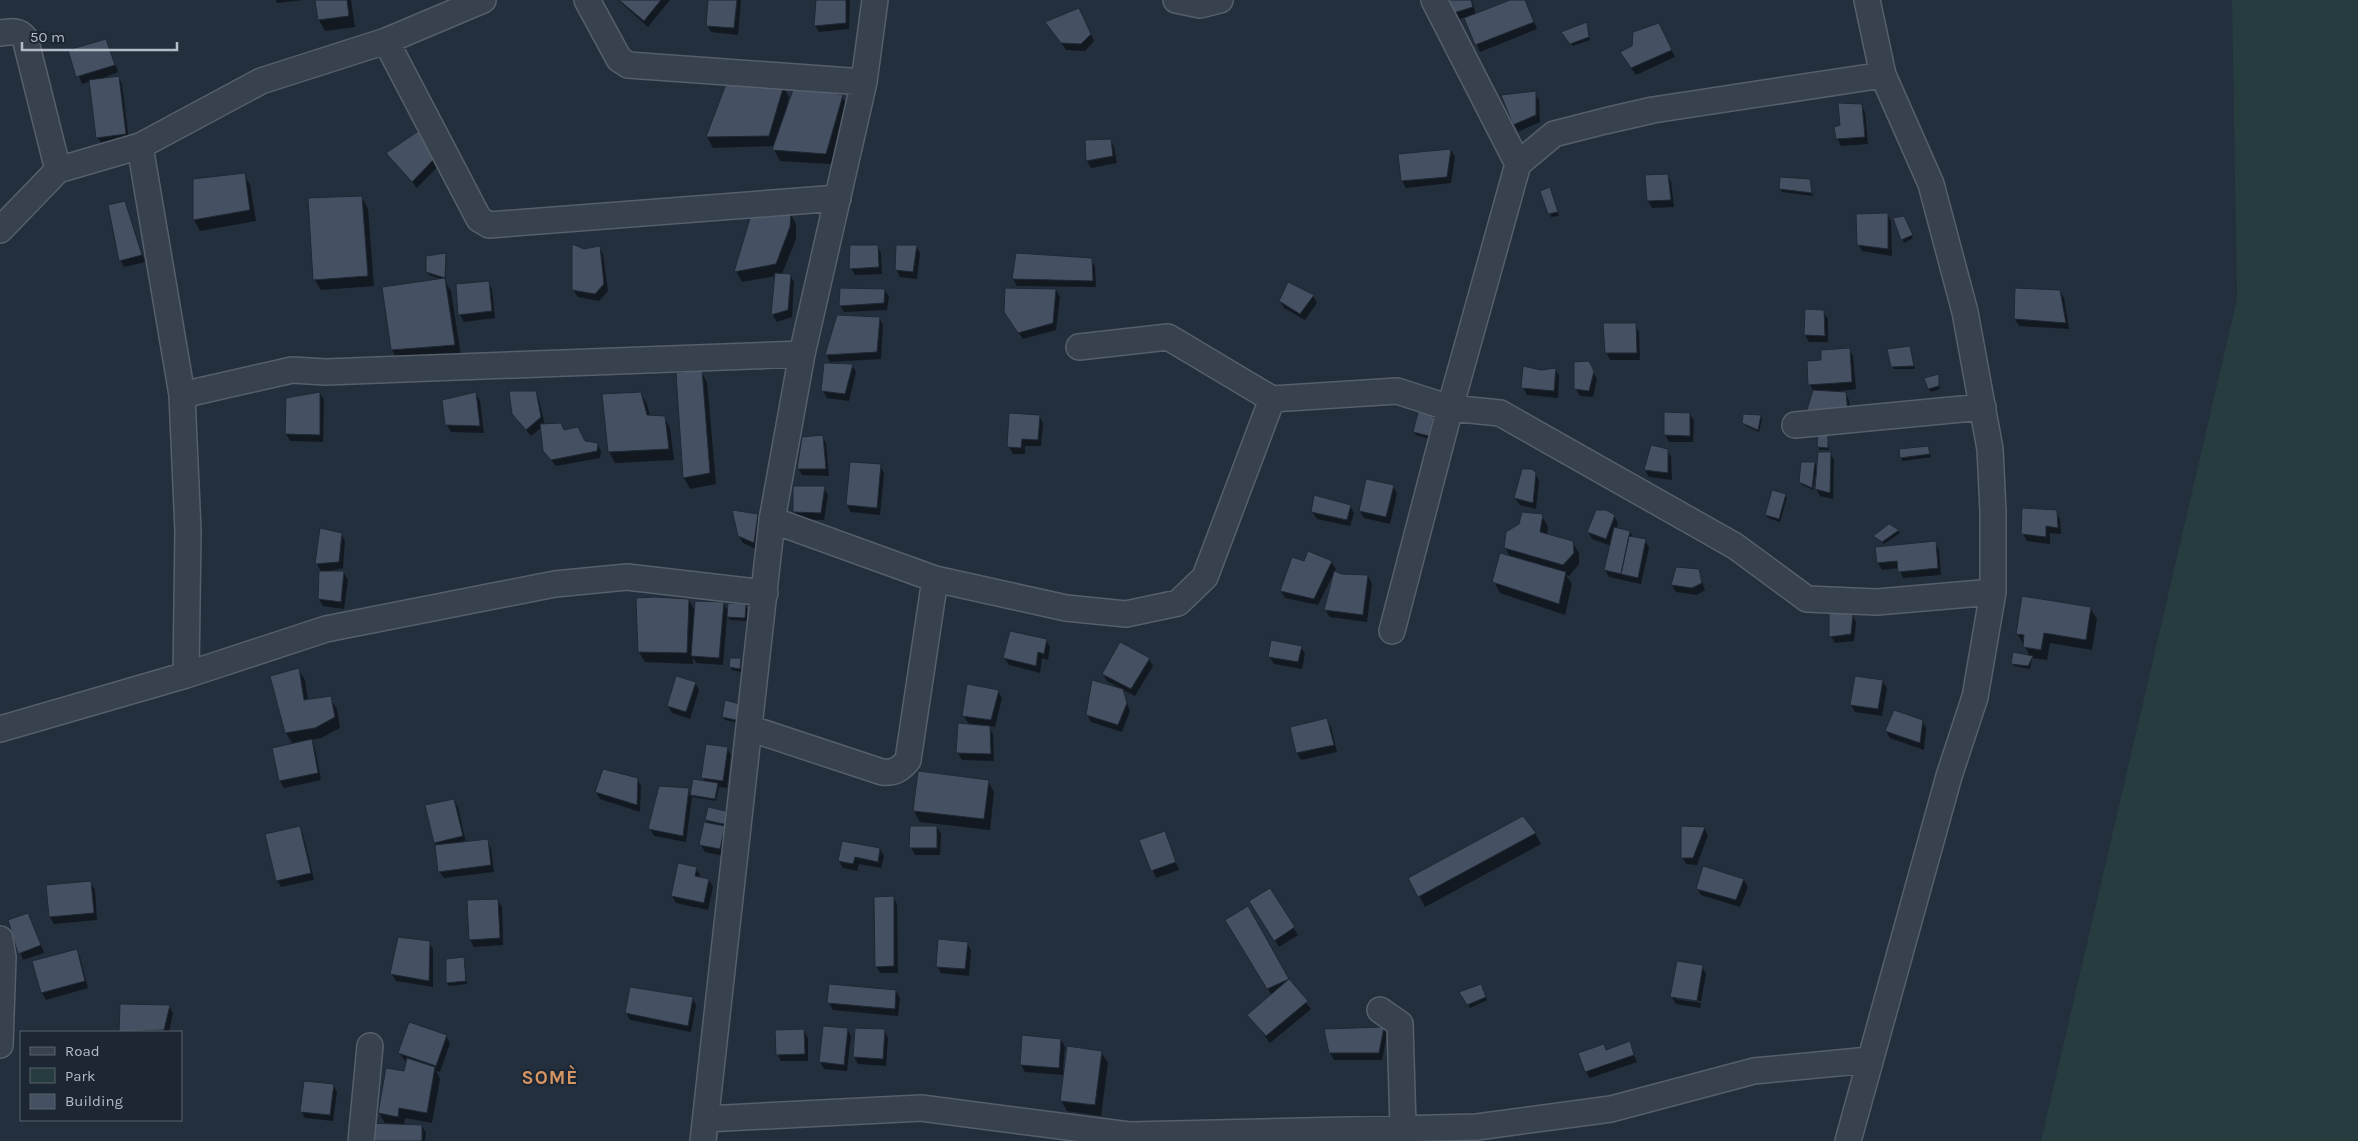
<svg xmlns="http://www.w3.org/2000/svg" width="2358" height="1141" font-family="Karla,sans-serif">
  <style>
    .green { fill: #263c3f }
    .shadow { fill: #0007 }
    .building { fill: #455162; stroke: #1f2835 }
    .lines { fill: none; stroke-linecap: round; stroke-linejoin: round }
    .minor-casing { stroke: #565f6c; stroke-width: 28 }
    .minor { stroke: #38414e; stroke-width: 25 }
    .labels { text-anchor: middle; stroke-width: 4; stroke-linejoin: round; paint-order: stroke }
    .district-label { font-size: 19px; font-weight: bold; letter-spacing: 1px; fill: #d59563; stroke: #1d2633 }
  </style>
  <rect width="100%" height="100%" fill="#242f3e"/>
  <!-- green -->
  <path class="green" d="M2232,0h126v1141h-317l196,-842z"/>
  <!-- shadow -->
  <path class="shadow" d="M276,0h28l-27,3z
    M316,0h35l4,27 -30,4 -6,-11z
    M618,0h52l-22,27z
    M709,0h32l-3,35 -27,-3 -4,-7z
    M817,0h33l-1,29 -30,3 -4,-7z
    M1447,0h25l4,15 37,-15h12l12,29 -57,23 -15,-35 -10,4z
    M1083,17l11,24 -9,10 -19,-1 -19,-27z
    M1586,24l4,16 -17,6 -8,-11z
    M1662,32l13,25 -39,18 -15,-22z
    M106,40l12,32 -20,8 20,-3 4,7 7,57 -27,3 -5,-7 -6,-56 -9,3 -13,-33z
    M729,80l54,6 6,11 -2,8 2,1 53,-10 6,11 -17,57 -51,-3 -6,-11 1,-4 -62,2 -6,-11z
    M1535,93l4,7 1,22 -22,10 -16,-36z
    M1861,105l4,7 3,32 -27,2 -4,-8 4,-12z
    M423,130l17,34 -23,24 -29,-35z
    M1110,140l4,7 3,16 -26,5 -4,-7z
    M1451,150l4,7 -4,26 -45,5 -4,-7 -2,-26z
    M244,174l6,11 6,36 -56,10 -6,-11v-40z
    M1667,175l4,7 3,25 -22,1 -4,-7z
    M1809,180l4,16 -31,-4 -2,-4z
    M1542,192h9l8,24 -8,1z
    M362,198l6,11 6,77 -53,4 -6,-10z
    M125,202l20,60 -21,5 -4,-7z
    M790,213l6,11v15l-14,35 8,1 4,7 -2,35 -15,5 -4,-7 3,-39 -34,6 -6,-11z
    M1887,214l4,7 1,35 -30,-5 -4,-7z
    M1895,219l10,1 8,18 -9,5z
    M877,246l4,7 1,21 -27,1 -4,-7z
    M916,246l4,7 -3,26 -17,-2 -4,-8z
    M599,247l4,7 5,37 -9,10 -21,-4 -5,-7 11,-39z
    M445,255l1,28 5,8 10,65 -63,5 -6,-11 52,-70 -15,-5 -2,-4z
    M1091,259l4,8 1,20 -79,-1 -4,-7z
    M488,282l4,8 3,28 -31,4 -4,-7 -2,-30z
    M885,290l4,7 -2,13 -43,2 -4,-7z
    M1056,290l4,7 -4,33 -33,9 -13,-19z
    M2060,291l4,7 5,31 -50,-3 -4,-7z
    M1313,296l4,7 -12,17 -21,-12 -4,-7z
    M1823,312l5,7v23h-19l-4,-7z
    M838,316l41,2 4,7 -2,34 -51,3 -3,-7z
    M1635,325l4,7 1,28h-30l-4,-8z
    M1849,349l4,7 3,33 -24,3 13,1 4,7 2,20 -39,-3 -4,-7 6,-18 -4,-7 -2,-22 15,-2z
    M1911,351l4,18h-21l-2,-3z
    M852,365l4,7 -7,29 -22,-3 -4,-7z
    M1555,369l4,7 -1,22 -31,-3 -4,-7 18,-16z
    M1592,370l5,9 -4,18 -13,-1 -4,-7z
    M701,371l6,11 9,102 -26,5 -6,-11 -7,-104z
    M1938,376l2,13 -9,3 -2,-3z
    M320,393l4,7 -1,42 -33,-1 -4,-7z
    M535,393l4,7 6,25 19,6 21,11 12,2 4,7 -1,7 -44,8 -12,-15 -2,-24 -11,9 -18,-22z
    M641,393l6,11 3,12 14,1 6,11 4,32 -59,3 -6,-11 -5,-56z
    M476,394l4,7 4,32 -33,-1 -4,-7z
    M1437,411l-7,28 -14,-4 -2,-3z
    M1690,414l4,7 -1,21h-24l-4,-7z
    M1039,416l4,7 -2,23h-16v8h-12l-4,-7z
    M1761,416l1,3 -3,13 -13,-6 -2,-3z
    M1827,431l2,19h-9l-2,-3z
    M822,436l4,7 3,33 -27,-1 -4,-7z
    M1928,447l3,10 -28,4 -2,-3z
    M1667,450l4,7 1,23 -23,-3 -4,-7z
    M1830,453l4,7 -1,39 -13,-3 -4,-8 1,-12h-2l-2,14 -11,-5 -1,-3 14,-19 3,6z
    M851,463l29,3 4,7 -4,42 -29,-3 -4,-7z
    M1535,473l4,8 -3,28 -16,-4 -5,-7z
    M1393,486l4,7 -7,31 -26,-6 -4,-7z
    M794,487l30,1 4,7 -4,25 -26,-1 -4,-7z
    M1785,495l2,3 -7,24 -12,-4 -2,-3z
    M1350,506l4,7 -4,13 -33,-7 -5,-7z
    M2056,512l4,7 1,15 -11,-1v11l-23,-3 -4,-7z
    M758,515l4,7 -4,28 -15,-7 -4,-7z
    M1542,516l6,11 -1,8 25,7 7,11v11l-10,12 -3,-1 6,9 -7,31 -65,-22 -6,-11 16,-25 -5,-9z
    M1614,516l4,7 -2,6 14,3 4,6 11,2 4,8 -8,36 -32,-7 -4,-7 6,-24 -19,-7 -4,-7z
    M1898,531l2,2 -16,11 -9,-7z
    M341,534l4,7 -2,27 -19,4 20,1 4,7 -4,29 -21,-3 -4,-7 2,-28 -4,-7z
    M1935,543l4,7 2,25 -38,3 -4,-10 -17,2 -4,-7z
    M1331,562l5,7 -2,3 8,3 26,1 4,8 -5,38 -37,-5 -5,-7 9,-37 -16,32 -33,-7 -4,-7z
    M1698,570l7,20 -8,5 -21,-3 -4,-7z
    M689,600l6,11 29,-7 4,8 17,-6 2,3v12l-17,-1 -3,-4 -4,49 -27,-2 -3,-6v7l-48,-2 -6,-10z
    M2090,608l7,11 -5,31 -42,-7 -3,17 -15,-2 -2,11 -16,-3 -2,-3 18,-7 -13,-23z
    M1852,615l4,7 -2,19 -19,2 -4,-7z
    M1046,640l4,7 -2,13 -6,-2 -2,15 -31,-8 -5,-8z
    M1301,647l4,7 -3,15 -28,-5 -5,-8z
    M1149,659l4,7 -18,30 -28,-15 -4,-7z
    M741,660v12l-9,-2 -2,-4z
    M298,669l7,11 3,21 22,-3 7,11 3,19 -19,10 -10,2 4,8 6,32 -37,8 -4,-7 13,-37 -7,-11z
    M1882,681l5,7 -5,28 -27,-4 -4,-7z
    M695,683l4,7 -9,29 -18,-6 -4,-7z
    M1122,690l8,21 -8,21 -31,-10 -4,-8z
    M998,691l4,7 -7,29 -7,-1 5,8 1,27 -32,-1 -4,-7 11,-28 -5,-9z
    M740,705l-2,18 -13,-3 -2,-3z
    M1327,720l4,7 6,25 -36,8 -4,-7z
    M1922,721l4,7 -2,22 -34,-12 -4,-7z
    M727,748l4,7 -4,33 -8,-1 -3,14 -24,-4 -6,45 -32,-6 -4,-7 38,-39 3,5 3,-15 11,2 -2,-4z
    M637,779l4,7 -1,26 -40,-13 -4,-7z
    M988,781l6,11 -4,38 -70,-8 -6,-11z
    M454,800l4,7 8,36 21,-2 4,7 3,24 -50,6 -5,-7 -4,-28z
    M709,809l20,18 -5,-1 5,8 -5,22 -19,-4 -4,-7 7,-21 -2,-4z
    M299,827l4,7 11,46 -33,7 -4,-7z
    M937,827l4,7 -1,21h-25l-4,-8z
    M1704,828l4,7 -11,30 -11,-1 -4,-7z
    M1164,833l15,37 -23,8 -15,-37z
    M1535,833l6,11 -116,63 -15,-29z
    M880,849l4,7 -3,12 -22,-4 -2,7 -14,-3 -4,-7z
    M696,868l4,7v3l9,2 4,7 -5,23 -32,-7 -4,-7z
    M1744,880l4,7 -8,20 -39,-12 -4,-7z
    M90,882l5,8 2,30 -43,4 -4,-7z
    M1270,889l28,46 -19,12 -24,-39z
    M893,897l4,7 1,69h-18l-4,-7z
    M498,900l4,7 1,38 -29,2 -4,-7z
    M1248,908l41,73 22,28 -41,34 -21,-28 23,-19 -45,-75z
    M10,921l22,1 12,31 -21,7z
    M429,942l4,7v38l-37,-6 -4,-7z
    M967,943l4,7 -2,26 -28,-3 -4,-7z
    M76,950l4,7 8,31 -42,12 -4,-7z
    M464,958l3,26 -18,2 -2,-3z
    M1702,966l4,8 -5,27 -26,-5v3l26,4 -1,5 -24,-4 -4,-7z
    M1482,988l5,12 -17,8 -10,-16z
    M896,991l4,7 -2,18 -65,-6 -4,-7z
    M692,998l4,7 -5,27 -61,-12 -4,-8z
    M169,1006l4,7 -4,19h-48z
    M1383,1028l4,7 -5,25h-48l-4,-7z
    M847,1029l4,7 -4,35 -23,-2 -4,-7z
    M804,1031l4,7v23h-27l-4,-7z
    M884,1031l4,7 -2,28 -28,-2 -4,-7z
    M446,1036l4,7 -10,29 -4,-1 4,8 -8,44 -27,-5 -1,7 18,1 4,7 -1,8h-57l18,-16 -7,-12 26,-40 2,-12 -3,-1 -4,-7z
    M1061,1040l4,7 -2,24 38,-19 7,11 -7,53 -34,-5 -6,-11 4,-25 -40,-3 -4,-7z
    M1629,1043l8,19 -47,16 -4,-6 18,-27 3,6z
    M333,1085l4,7 -4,29 -28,-3 -4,-7z"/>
  <!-- building -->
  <path class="building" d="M315,0h32l2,16 -31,4z
    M619,0h42l-17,21z
    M708,0h29l-3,28 -28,-2z
    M816,0h30v23l-32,3z
    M1445,0h26l2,7 -23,7z
    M1510,0h15l9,22 -59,23 -11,-27z
    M1079,8l12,26 -10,10 -20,-1 -16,-21z
    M1587,22l2,15 -19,7 -9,-12z
    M1659,23l13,27 -41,18 -11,-16 12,-6 1,-14z
    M106,39l9,26 -39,12 -8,-27z
    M119,76l7,58 -30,4 -7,-58z
    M728,79l56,6 -15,51 -63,1z
    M795,84l48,11 -17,59 -54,-4z
    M1536,91v24l-23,10 -12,-30z
    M1838,103l24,1 3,33 -29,2 -2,-12 6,-2z
    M423,128l14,28 -25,26 -26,-29z
    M1111,139l2,17 -27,5 -1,-21z
    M1451,149l-4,28 -46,4 -3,-27z
    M245,173l5,37 -57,10v-41z
    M1668,174l3,26 -24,1 -2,-26z
    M1780,177l30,2 2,14 -33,-4z
    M1550,187l8,25 -10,2 -8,-23z
    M362,196l6,80 -55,4 -5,-82z
    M125,201l17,54 -23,6 -11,-56z
    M791,212l-1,15 -14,37 -42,8 17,-57z
    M1888,213v36l-31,-4 -1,-31z
    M1904,216l9,19 -12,5 -8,-22z
    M572,244l12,5 16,-3 4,38 -9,10 -23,-4z
    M850,245h28l1,22 -30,2z
    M896,245h21l-4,27 -18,-2z
    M446,253l-1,25 -19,-6v-16z
    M1016,253l76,5 1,23 -81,-2z
    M775,273l16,1 -3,36 -17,5z
    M445,278l10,67 -64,5 -9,-63z
    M489,281l3,30 -34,4 -2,-31z
    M1288,282l26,13 -14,19 -21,-13z
    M840,288l45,1 -1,14 -45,3z
    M1005,288l51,1 -3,34 -35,10 -14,-21z
    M2015,288l45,2 6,33 -52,-4z
    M1805,309l19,1 1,26 -21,-1z
    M837,315l43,2 -3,35 -52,3z
    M1603,323h33l1,30h-32z
    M1910,346l4,20 -23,1 -4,-18z
    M1850,348l2,34 -44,3 -1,-24 14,-1v-10z
    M1589,361l5,10 -5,20 -15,-2v-27z
    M824,363l29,1 -8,30 -24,-3z
    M1523,366l18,4 15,-2 -2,23 -33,-3z
    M702,369l8,104 -27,5 -7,-105z
    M1939,374v12l-11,3 -4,-11z
    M1813,390l33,2 2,21 -41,-3z
    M509,391h27l5,26 -15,13 -14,-16z
    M320,392v43l-35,-1 1,-36z
    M476,392l4,34 -35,-1 -3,-25z
    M641,392l6,23 18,1 4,33 -61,3 -6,-58z
    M1420,405l16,2 -7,29 -16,-4z
    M1664,412l26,1v23l-26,-1z
    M1009,413l31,2 -2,25 -16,-1 -1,9 -14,-1z
    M1743,414l18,1 -3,15 -16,-7z
    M561,423l3,7 14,-3 7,14 13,2 -1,8 -46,9 -8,-9 -3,-27z
    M1818,430h10v18l-11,-1z
    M823,435l3,34h-29l5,-32z
    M1651,445l17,4v24l-24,-3z
    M1928,446l2,8 -30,4 -1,-9z
    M1818,452h13l-1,41 -15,-4z
    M850,462l31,2 -4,44 -31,-3z
    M1801,462h14l-3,26 -13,-6z
    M1522,469h10l4,4 -3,30 -19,-5z
    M1366,479l28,6 -8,32 -27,-6z
    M793,486h32l-4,27 -28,-1z
    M1772,490l14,4 -7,25 -14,-4z
    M1314,495l37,10 -4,15 -36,-8z
    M2022,508l35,2 1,18 -12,-2v11l-25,-3z
    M732,510l26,4 -4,29 -16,-7z
    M1596,510h10l9,5 -9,24 -19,-7z
    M1522,512l21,2 -3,18 33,9 1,12 -11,12 -59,-17 2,-16 13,-8z
    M1889,524l10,6 -17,12 -9,-6z
    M1614,527l16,4 -9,43 -17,-4z
    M320,528l22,5 -3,29 -24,2z
    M1629,536l17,3 -8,39 -17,-4z
    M1936,541l2,27 -40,4 -1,-11 -20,2 -2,-16z
    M1308,551l24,10 -18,38 -34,-8 12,-34 12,4z
    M1500,553l66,19 -7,32 -67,-22z
    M1676,567l23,2 3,14 -10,5 -21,-3z
    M319,571h25l-3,31 -23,-3z
    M1334,571l8,3 26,1 -5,40 -39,-5z
    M2022,596l69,11 -5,33 -42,-7 -3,17 -18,-3 1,-12 -8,-1z
    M655,597l34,2 -2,54 -49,-1 -2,-54z
    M695,601l29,1 -5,56 -28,-2z
    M728,603l18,1 -1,14 -18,-1z
    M1829,612l24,2 -2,20 -22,3z
    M1010,631l37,8 -3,15 -6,-2 -2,14 -33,-8z
    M1271,640l31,6 -4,16 -30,-5z
    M1120,642l30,16 -19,31 -29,-15z
    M2013,652l20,4 -5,10 -17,-2z
    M730,658h11l-1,11 -11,-2z
    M299,668l5,32 27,-4 4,21 -20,11 -30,5 -15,-57z
    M676,676l20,6 -10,30 -19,-6z
    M1855,676l28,4 -5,29 -28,-4z
    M1092,680l31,9 4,14 -9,22 -32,-10z
    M967,684l32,6 -8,30 -29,-4z
    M725,700l15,4 -4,16 -14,-3z
    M1894,710l29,10 -3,23 -35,-12z
    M1327,718l7,27 -38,8 -6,-26z
    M958,723l32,3 1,28 -35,-1z
    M312,739l6,34 -39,8 -7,-33z
    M706,744l22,3 -5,34 -22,-3z
    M603,769l35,9 -1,27 -42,-13z
    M918,771l71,9 -5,39 -71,-8z
    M693,779l25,4 -3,16 -25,-4z
    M659,786l30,2 -6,48 -35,-7z
    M454,799l9,37 -29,7 -9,-38z
    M708,807l22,5 -2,13 -23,-5z
    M1523,816l13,17 -118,64 -10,-19z
    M704,822l21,4 -5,23 -21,-4z
    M300,826l11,47 -35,8 -11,-47z
    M910,826h27v22h-28z
    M1681,826l24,1 -12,31h-12z
    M1165,831l11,31 -25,9 -12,-31z
    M488,839l3,26 -53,7 -3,-27z
    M842,841l38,7 -2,14 -23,-5 -2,7 -15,-3z
    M678,863l19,4 -2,9 14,3 -5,24 -33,-7z
    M1703,866l41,13 -8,21 -40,-11z
    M91,881l3,32 -45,4 -3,-32z
    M1270,888l25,39 -21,14 -25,-40z
    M894,896v70l-19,1 -1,-70z
    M498,899l2,39 -31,2 -2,-40z
    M1248,906l41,73 -22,10 -42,-69z
    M28,913l13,32 -23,9 -10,-34z
    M398,937l32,4 -1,40 -39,-7z
    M938,939l30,3 -3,27 -29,-2z
    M77,949l8,32 -44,12 -9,-32z
    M464,957l2,24 -20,2v-24z
    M1677,961l26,4 -6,36 -27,-4z
    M1289,979l19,22 -42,35 -19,-21z
    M829,984l67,6 -1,19 -68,-6z
    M1481,984l5,13 -19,8 -8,-13z
    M630,987l63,10 -5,29 -63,-13z
    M120,1004l50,1 -6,25 -45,2z
    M409,1022l38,13 -11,31 -38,-13z
    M823,1026l25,2 -4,37 -25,-3z
    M1384,1027l-5,26h-50l-5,-24z
    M855,1028l30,1 -2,30 -30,-2z
    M804,1029l1,25 -29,1 -1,-25z
    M1022,1035l39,4 -2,29 -39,-3z
    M1630,1041l4,14 -49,17 -7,-19 26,-9 2,6z
    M1067,1046l35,5 -7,54 -35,-4z
    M407,1058l28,9 -8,46 -28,-5 -1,9 -20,-4 8,-45 18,3z
    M304,1081l30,3 -4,31 -30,-3z
    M368,1123l54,2v16h-55z"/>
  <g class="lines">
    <!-- minor casing -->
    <g class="minor-casing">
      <path id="minor" d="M587,0l32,59 9,6 236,17
        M1176,0l24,5 20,-5
        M1434,0l84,164
        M0,33c10,-1 18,-4 25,5l33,132
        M386,41l93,178 10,6 349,-27
        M140,146l42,249 6,136 -2,144
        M0,230l58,-60 82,-24 121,-65 125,-40 97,-41
        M1079,347l89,-10 104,62 125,-8 53,17 50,5 235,133 72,53 70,3 116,-10
        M182,395l110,-25 34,2 476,-18
        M1795,425l188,-18
        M772,520l163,59 131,29 60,6 52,-11 27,-26 67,-178
        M1392,631l58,-223 68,-244 36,-30 51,-13 48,-11 230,-35
        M749,728l133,44c12,1 18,-2 26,-12l27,-181
        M0,729l186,-54 140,-46 229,-45 72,-7 138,16
        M0,939l3,18 -3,88
        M1380,1010l20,14 3,103
        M706,1119l215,-11 208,27 348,-8 134,-18 143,-38 115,-11
        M361,1141l9,-95
        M703,1141l69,-621 30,-166 62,-272 11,-82
        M1848,1141l101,-365 26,-79 18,-105v-81l-3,-62 -25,-137 -34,-128 -48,-109 -16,-75"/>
    </g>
    <!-- minor -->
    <use href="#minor" class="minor"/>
  </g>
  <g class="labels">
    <!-- district labels -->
    <g class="district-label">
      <text x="550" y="1084">SOMÈ</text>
    </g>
  </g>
  <!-- legend -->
  <rect x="20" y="1031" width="162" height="90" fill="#1d2633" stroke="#59626f"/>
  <rect x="30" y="1047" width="25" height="8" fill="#38414e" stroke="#59626f"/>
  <text x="65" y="1056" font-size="15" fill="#b4bcc9">Road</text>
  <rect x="30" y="1068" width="25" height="15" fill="#263c3f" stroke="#59626f"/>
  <text x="65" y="1081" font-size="15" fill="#b4bcc9">Park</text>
  <rect x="30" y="1094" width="25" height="15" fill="#455162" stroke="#59626f"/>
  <text x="65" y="1106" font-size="15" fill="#b4bcc9">Building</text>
  <!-- scale -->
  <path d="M22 42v8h155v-8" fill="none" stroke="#b4bcc9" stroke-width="2.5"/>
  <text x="30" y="42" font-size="15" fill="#b4bcc9" stroke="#1d2633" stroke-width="4" paint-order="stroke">50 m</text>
</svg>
